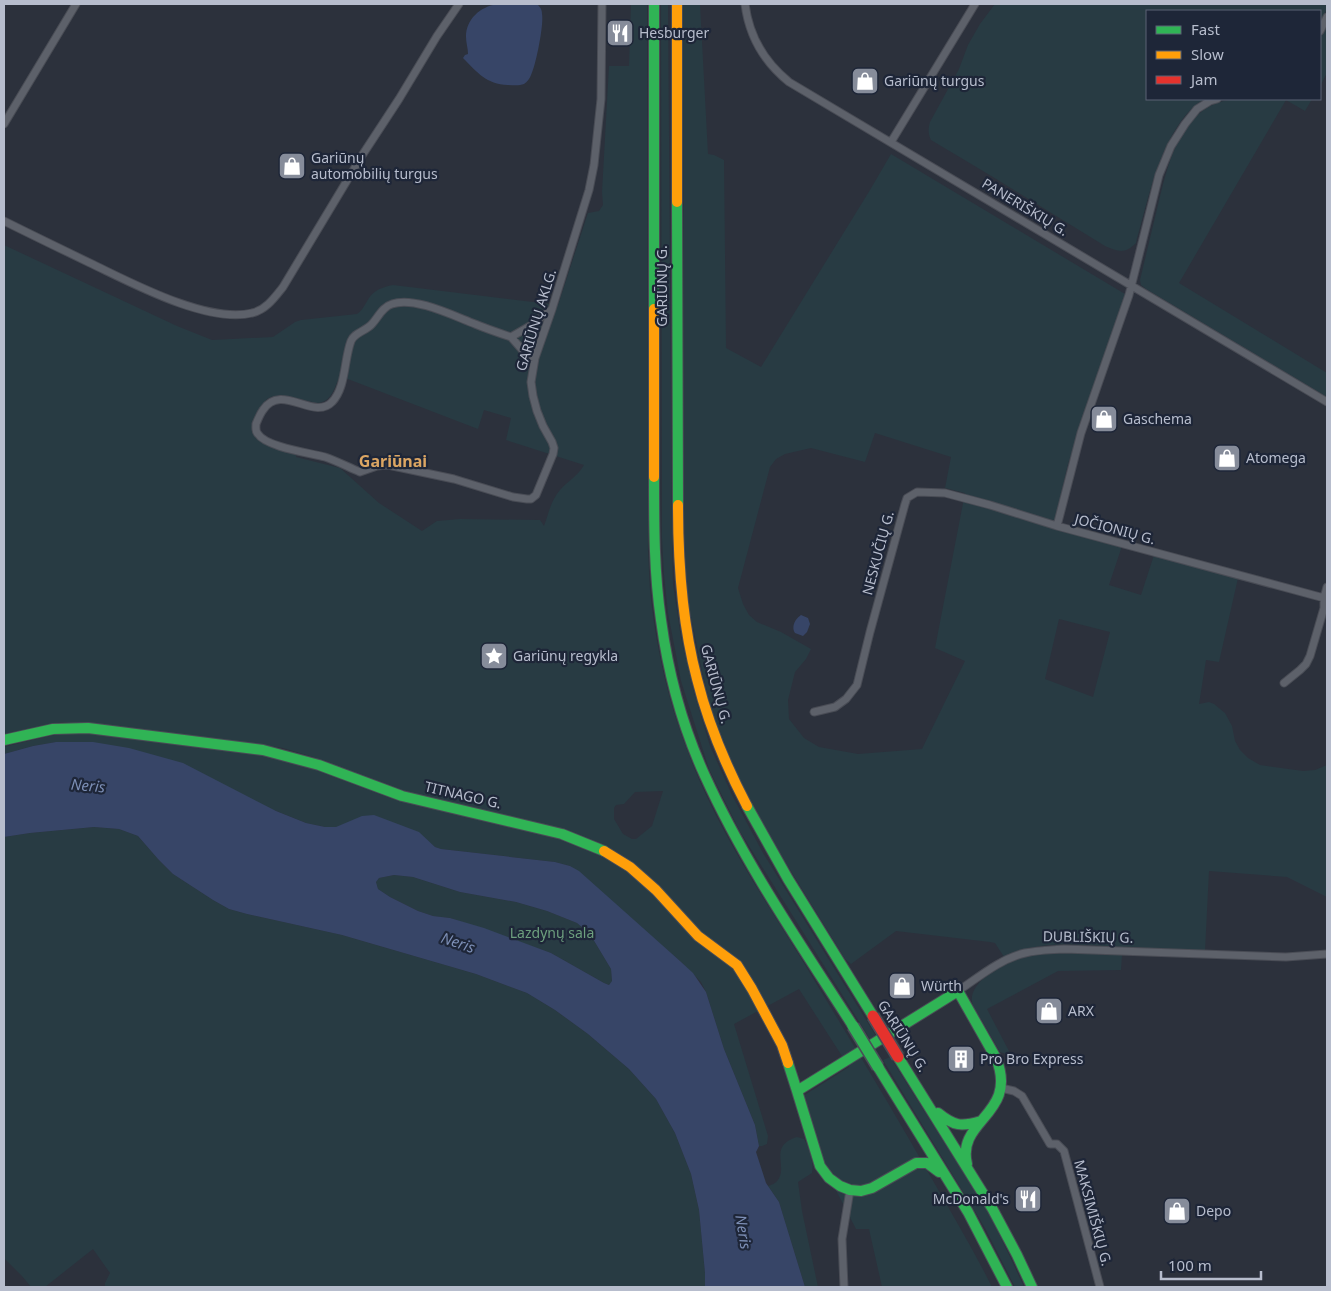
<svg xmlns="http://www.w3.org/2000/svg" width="1331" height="1291" font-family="'Noto Sans',sans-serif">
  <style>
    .green { fill: #283b43; fill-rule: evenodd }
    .water { fill: #374567; fill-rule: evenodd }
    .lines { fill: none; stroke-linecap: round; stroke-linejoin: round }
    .street-casing { stroke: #494c55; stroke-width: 9 }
    .fast-casing { stroke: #494c55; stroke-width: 12 }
    .slow-casing { stroke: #494c55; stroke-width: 12 }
    .street { stroke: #5d616a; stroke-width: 7 }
    .fast { stroke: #30b455; stroke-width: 10 }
    .slow { stroke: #ff9f0a; stroke-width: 10 }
    .fast-bridge-casing { stroke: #494d57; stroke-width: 14; stroke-linecap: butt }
    .jam-bridge-casing { stroke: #494d57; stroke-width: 14; stroke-linecap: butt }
    .fast-bridge { stroke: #30b455; stroke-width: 11 }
    .jam-bridge { stroke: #e5322d; stroke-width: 11 }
    .labels { text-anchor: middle; stroke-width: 4.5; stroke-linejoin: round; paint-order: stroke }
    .poi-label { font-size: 14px; fill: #b7bdcd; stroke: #1e2638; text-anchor: start }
    .street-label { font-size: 14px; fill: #b7bdcd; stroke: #1e2638 }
    .park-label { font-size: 14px; fill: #6d9f7e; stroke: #1e2638 }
    .water-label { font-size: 15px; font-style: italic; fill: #7c8eb5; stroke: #1e2638 }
    .quarter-label { font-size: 16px; font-weight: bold; fill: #dca663; stroke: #1e2638 }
  </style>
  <rect width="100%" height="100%" fill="#2c313c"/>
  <!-- green -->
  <path class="green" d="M631,4h16l1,547c1,16 1,33 3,49 6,52 18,104 37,152 27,73 70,137 111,203 46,76 93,153 137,231 19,33 39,67 56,101h-110l-13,-58h-13l-31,-60 -22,-73 46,-29 -50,-78 -65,35 34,112 -1,8 -5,2h-3l-4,-21 -31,-76 -18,-57 -5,-10 -21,-21 -110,-95 -15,-4 -114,-13 -6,-2 -17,-15 -93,-5 -19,-4 -30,-12 -220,-69 -23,4 -29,8v-7l40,-10 25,-5 27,2 167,21 51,13 2,-10 -33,-10 -21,-3 -132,-16 -68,-7 -58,12v-489l173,81 35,14 61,-3 22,-15 6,-2 56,-6c6,-4 8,-10 12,-16 5,-8 14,-11 24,-13l165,20 30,-92 11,-2 4,-6 -1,-13 7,-126h20zM340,376l138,53 6,-19 27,8 -5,22 78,25c-6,11 -16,16 -24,25 -10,12 -11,23 -16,36l-4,-6 -80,-1 -23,2 -15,10 -43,-28 -39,-35 -44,-11v-2l-40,-17c-4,-10 -4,-16 2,-26 2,-4 5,-9 9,-13 10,-8 38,2 50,4 15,-1 17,-15 23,-27zM663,791l-11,35 -16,13h-4l-9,-5 -9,-15v-11l2,-3 8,-1 11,-12z
    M661,4h7l4,528 1,52 8,54 13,55 16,53 22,49 31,58 113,183 -6,3 -131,-209 -30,-61 -28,-88 -13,-68 -4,-38 -2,-37z
    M683,4h17l8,150 6,1 10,5 2,188 35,19 109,-177 21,-36 234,140 -57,170 -15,64 69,18 -13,39 32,10 13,-40 84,23 -19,84 -13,-2 -7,44 10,-2 5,2 11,9 7,13 3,15 5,9 8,8 12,7 43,6 12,-1 12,-5v132l-40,-20 -78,-6 -4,80c-28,-2 -56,-3 -84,-4 -36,-2 -85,-8 -117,10l-9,-14 -5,-1 -94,-11 -45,33 -6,-5 -82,-133 -24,-47 -27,-67 -10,-41 -13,-64 -3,-37 -2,-55zM875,433l76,24 -6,31 20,5 -30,155 30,13 -43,88 -64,5 -39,-7 -15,-9 -15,-19 -1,-19 7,-28 11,-13 5,-10 -30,-17 -24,-10 -8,-7 -6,-11 -5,-16 32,-121 6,-8 9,-5 26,-6 54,14zM1059,619l51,13 -17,65 -48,-18z
    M995,4h332v5l-7,14v-12h-173v88h57c-42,27 -55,98 -68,144 -11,11 -17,9 -31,3l-112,-69 -62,-37c-3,-6 -3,-11 -1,-18l29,-53 9,-24 12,-21z
    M1327,25v48l-7,13v-47z
    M1243,99h69l-7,12 -19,-11 -107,183 148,90v24l-181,-108 -5,-4 -1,-5c6,-25 12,-50 18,-75 9,-36 19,-87 59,-102 9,-3 17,-4 26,-4z
    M94,827l25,2 19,7 20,23 15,15 40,26 16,9 18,5 95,21 134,39 51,19 28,17 33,24 41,35 27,30 19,34 16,41 8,36 6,63v14h-600v-4l5,-10 -17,-24 -48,38h-14l-9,-11 -18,-18v-421l26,-4z
    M394,875l19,2 47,15 56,10 31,9 30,12 13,11 21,35 1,12 -3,4 -5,-2 -53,-30 -101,-35 -17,-2 -15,-5 -28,-14 -12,-8 -2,-7 3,-4z
    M1062,953l60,2 -1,15 -63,1 -71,38 23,44 -4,1 -6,-2c-6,-11 -13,-22 -19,-33 -3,-4 -7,-9 -8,-13 -9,-25 36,-45 55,-50 10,-3 23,-2 34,-3z
    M890,1057l99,156 22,46 13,28h-9l-30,-59 -102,-168z
    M797,1137l7,2c6,11 10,21 8,34l-14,9 4,29 16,76h-13l-26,-85 -11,-16c4,-1 8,-3 10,-6 10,-14 -10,-34 19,-43z"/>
  <!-- water -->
  <path class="water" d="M497,4h40c3,3 5,5 5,10 2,10 -6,51 -11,61 -1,3 -4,7 -7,9 -5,2 -11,1 -16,1 -22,-1 -30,-12 -45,-27l2,-3 3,-1c0,-6 -2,-11 -2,-17 0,-18 14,-30 31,-33z
    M801,615l7,3 2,6 -3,8 -4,4 -8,-3c-4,-6 0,-14 6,-18z
    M56,742h37l36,6 54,15 93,48 30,12 19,4h11l26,-11 12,-1 45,17 16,15 6,2 114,13 15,4 9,5 101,90 13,12 13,19 18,57 31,76 4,21 -3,6 10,31 13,19 26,85h-100v-14l-6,-63 -8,-36 -16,-41 -19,-34 -27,-30 -41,-35 -33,-24 -28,-17 -51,-19 -134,-39 -95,-21 -18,-5 -16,-9 -40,-26 -15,-15 -20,-23 -19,-7 -25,-2 -64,6 -26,4v-83l29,-8zM394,875l19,2 47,15 56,10 31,9 30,12 13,11 21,35 1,12 -3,4 -5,-2 -53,-30 -67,-25 -34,-10 -17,-2 -15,-5 -28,-14 -12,-8 -2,-7 3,-4z"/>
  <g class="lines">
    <!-- street casing -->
    <g class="street-casing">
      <path id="street" d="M745,4c4,32 18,57 44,78l538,320
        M1320,31l7,-14
        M4,124l72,-120
        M891,142l84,-138
        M4,221c28,14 57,28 86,42 40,19 117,61 162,50 14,-3 23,-16 31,-26l80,-133 36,-55 38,-63 22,-32
        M552,309l-22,17 -19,11c-12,-4 -24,-8 -36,-13 -21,-8 -61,-28 -83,-20 -10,3 -14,14 -21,21 -6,6 -17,8 -20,16 -7,18 -5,47 -19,61 -18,19 -51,-20 -69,8 -3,4 -5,9 -7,14 0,4 -1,7 2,10 8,13 52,19 67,23 12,4 23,10 35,15l17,-6 11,-1 66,14 59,18 14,2h4l5,-4 17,-41 1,-6 -2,-6 -9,-16 -6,-15 -4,-15 -2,-14 4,-24 17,-49 37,-119 5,-25 7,-66 1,-95
        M511,337l14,16 10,5
        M1057,526l24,-93 48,-138 30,-120 12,-29 14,-22 12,-15 13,-8 7,-2
        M1284,683l16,-13 6,-6 4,-8 14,-48v-10l3,-11
        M814,712l21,-5 11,-8 11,-14 13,-53 35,-128 2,-6 10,-6 28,1 45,12 67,21 267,72
        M958,991c21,-14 42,-32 67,-38 13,-3 26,-3 39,-4l222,8 41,-3
        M1001,1088l13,3 8,5 28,48h7l7,7 36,136
        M844,1287l-2,-48 8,-49"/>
    </g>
    <!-- fast casing -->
    <g class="fast-casing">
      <path id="fast" d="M654,4v305
        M677,202l1,303
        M654,477c0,48 0,96 7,143 7,52 22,108 44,156 40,88 96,169 148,250
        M4,740l49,-11 35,-1 175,22 56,15 83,31 160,38 42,17
        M747,806l41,73 85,137
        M958,991l38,67c23,57 -40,61 -29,106
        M898,1057l94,151 25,47 15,32
        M788,1063l9,28 161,-100
        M878,1067l90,145 39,75
        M797,1091l23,75 9,12 11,8 10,4 11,1 11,-3 44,-25h11l12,9
        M938,1113c16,13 23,14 43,8"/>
    </g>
    <!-- slow casing -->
    <g class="slow-casing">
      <path id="slow" d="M677,4v198
        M654,309v168
        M678,505c0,59 4,118 19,174 11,44 29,87 50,127
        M604,851l26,16 26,23 42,46 39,29 15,24 30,56 6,18"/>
    </g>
    <!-- street -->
    <use href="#street" class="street"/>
    <!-- fast -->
    <use href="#fast" class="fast"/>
    <!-- slow -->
    <use href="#slow" class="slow"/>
    <!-- fast-bridge casing -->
    <g class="fast-bridge-casing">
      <path id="fast-bridge" d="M853,1026l25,41"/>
    </g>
    <!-- jam-bridge casing -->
    <g class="jam-bridge-casing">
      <path id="jam-bridge" d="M873,1016l25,41"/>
    </g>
    <!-- fast-bridge -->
    <use href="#fast-bridge" class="fast-bridge"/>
    <!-- jam-bridge -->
    <use href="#jam-bridge" class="jam-bridge"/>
  </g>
  <!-- icons -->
  <defs>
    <g id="restaurant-square" transform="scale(1.4375)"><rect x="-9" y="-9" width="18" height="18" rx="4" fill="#868c9a" stroke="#1e2638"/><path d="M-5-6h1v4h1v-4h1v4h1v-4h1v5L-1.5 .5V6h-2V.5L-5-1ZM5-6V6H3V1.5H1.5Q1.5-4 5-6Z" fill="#fff"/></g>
    <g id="shop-square" transform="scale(1.4375)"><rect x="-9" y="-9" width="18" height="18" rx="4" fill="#868c9a" stroke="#1e2638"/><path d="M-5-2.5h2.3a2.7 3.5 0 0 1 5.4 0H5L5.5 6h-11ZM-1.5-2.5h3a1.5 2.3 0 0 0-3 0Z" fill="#fff"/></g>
    <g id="sight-square" transform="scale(1.4375)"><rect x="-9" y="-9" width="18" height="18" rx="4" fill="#868c9a" stroke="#1e2638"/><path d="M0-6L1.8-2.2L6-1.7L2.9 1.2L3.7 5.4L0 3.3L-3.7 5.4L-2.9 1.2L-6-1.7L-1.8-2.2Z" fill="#fff"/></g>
    <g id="building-square" transform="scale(1.4375)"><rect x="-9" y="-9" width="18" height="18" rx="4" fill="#868c9a" stroke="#1e2638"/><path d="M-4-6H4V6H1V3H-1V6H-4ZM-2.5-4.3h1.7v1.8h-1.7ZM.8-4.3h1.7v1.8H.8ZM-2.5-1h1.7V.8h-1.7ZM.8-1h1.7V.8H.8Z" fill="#fff"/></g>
  </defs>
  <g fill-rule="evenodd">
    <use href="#restaurant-square" x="620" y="33"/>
    <use href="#shop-square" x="865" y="81"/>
    <use href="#shop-square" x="292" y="166"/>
    <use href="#shop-square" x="1104" y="419"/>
    <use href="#shop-square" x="1227" y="458"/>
    <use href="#sight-square" x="494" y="656"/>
    <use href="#shop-square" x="902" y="986"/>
    <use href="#shop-square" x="1049" y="1011"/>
    <use href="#building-square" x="961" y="1059"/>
    <use href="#restaurant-square" x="1028" y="1199"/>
    <use href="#shop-square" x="1177" y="1211"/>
  </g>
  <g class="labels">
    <!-- poi labels -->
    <g class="poi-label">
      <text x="639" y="38">Hesburger</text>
      <text x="884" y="86">Gariūnų turgus</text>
      <text x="311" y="163">Gariūnų<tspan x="311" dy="16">automobilių turgus</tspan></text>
      <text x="1123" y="424">Gaschema</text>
      <text x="1246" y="463">Atomega</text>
      <text x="513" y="661">Gariūnų regykla</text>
      <text x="921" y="991">Würth</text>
      <text x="1068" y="1016">ARX</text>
      <text x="980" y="1064">Pro Bro Express</text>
      <text x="1009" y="1204" text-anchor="end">McDonald's</text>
      <text x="1196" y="1216">Depo</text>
    </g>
    <!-- street labels -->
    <g class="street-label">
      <text transform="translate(1025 207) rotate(31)" y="5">PANERIŠKIŲ G.</text>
      <text transform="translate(662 286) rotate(-90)" y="5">GARIŪNŲ G.</text>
      <text transform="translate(536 320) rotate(-73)" y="5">GARIŪNŲ AKLG.</text>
      <text transform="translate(1115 529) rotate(15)" y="5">JOČIONIŲ G.</text>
      <text transform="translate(878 553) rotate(-75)" y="5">NESKUČIŲ G.</text>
      <text transform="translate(716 684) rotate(75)" y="5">GARIŪNŲ G.</text>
      <text transform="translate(463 795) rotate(13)" y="5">TITNAGO G.</text>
      <text transform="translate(1088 937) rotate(1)" y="5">DUBLIŠKIŲ G.</text>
      <text transform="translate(903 1036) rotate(58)" y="5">GARIŪNŲ G.</text>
      <text transform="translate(1093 1213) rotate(75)" y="5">MAKSIMIŠKIŲ G.</text>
    </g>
    <!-- park labels -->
    <g class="park-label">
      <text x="552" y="938">Lazdynų sala</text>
    </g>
    <!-- water labels -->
    <g class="water-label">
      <text transform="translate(88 786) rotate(5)" y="5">Neris</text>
      <text transform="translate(458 943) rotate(19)" y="5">Neris</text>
      <text transform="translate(743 1232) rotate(81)" y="5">Neris</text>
    </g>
    <!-- quarter labels -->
    <g class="quarter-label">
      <text x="393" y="467">Gariūnai</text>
    </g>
  </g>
  <!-- border -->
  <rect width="1331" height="1291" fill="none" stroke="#b7bdcd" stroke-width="10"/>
  <!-- legend -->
  <rect x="1146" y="10" width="175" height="90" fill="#1e2638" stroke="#5b6274"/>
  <rect x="1156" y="26" width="25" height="8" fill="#30b455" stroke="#5b6274"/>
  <text x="1191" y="35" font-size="15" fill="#b7bdcd">Fast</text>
  <rect x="1156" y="51" width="25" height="8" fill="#ff9f0a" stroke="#5b6274"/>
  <text x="1191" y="60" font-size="15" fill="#b7bdcd">Slow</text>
  <rect x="1156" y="76" width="25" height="8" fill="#e5322d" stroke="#5b6274"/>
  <text x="1191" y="85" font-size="15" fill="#b7bdcd">Jam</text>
  <!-- scale -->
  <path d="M1161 1271v8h100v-8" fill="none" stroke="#b7bdcd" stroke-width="2.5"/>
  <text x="1168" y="1271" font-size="15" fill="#b7bdcd" stroke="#1e2638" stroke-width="4" paint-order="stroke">100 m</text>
</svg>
